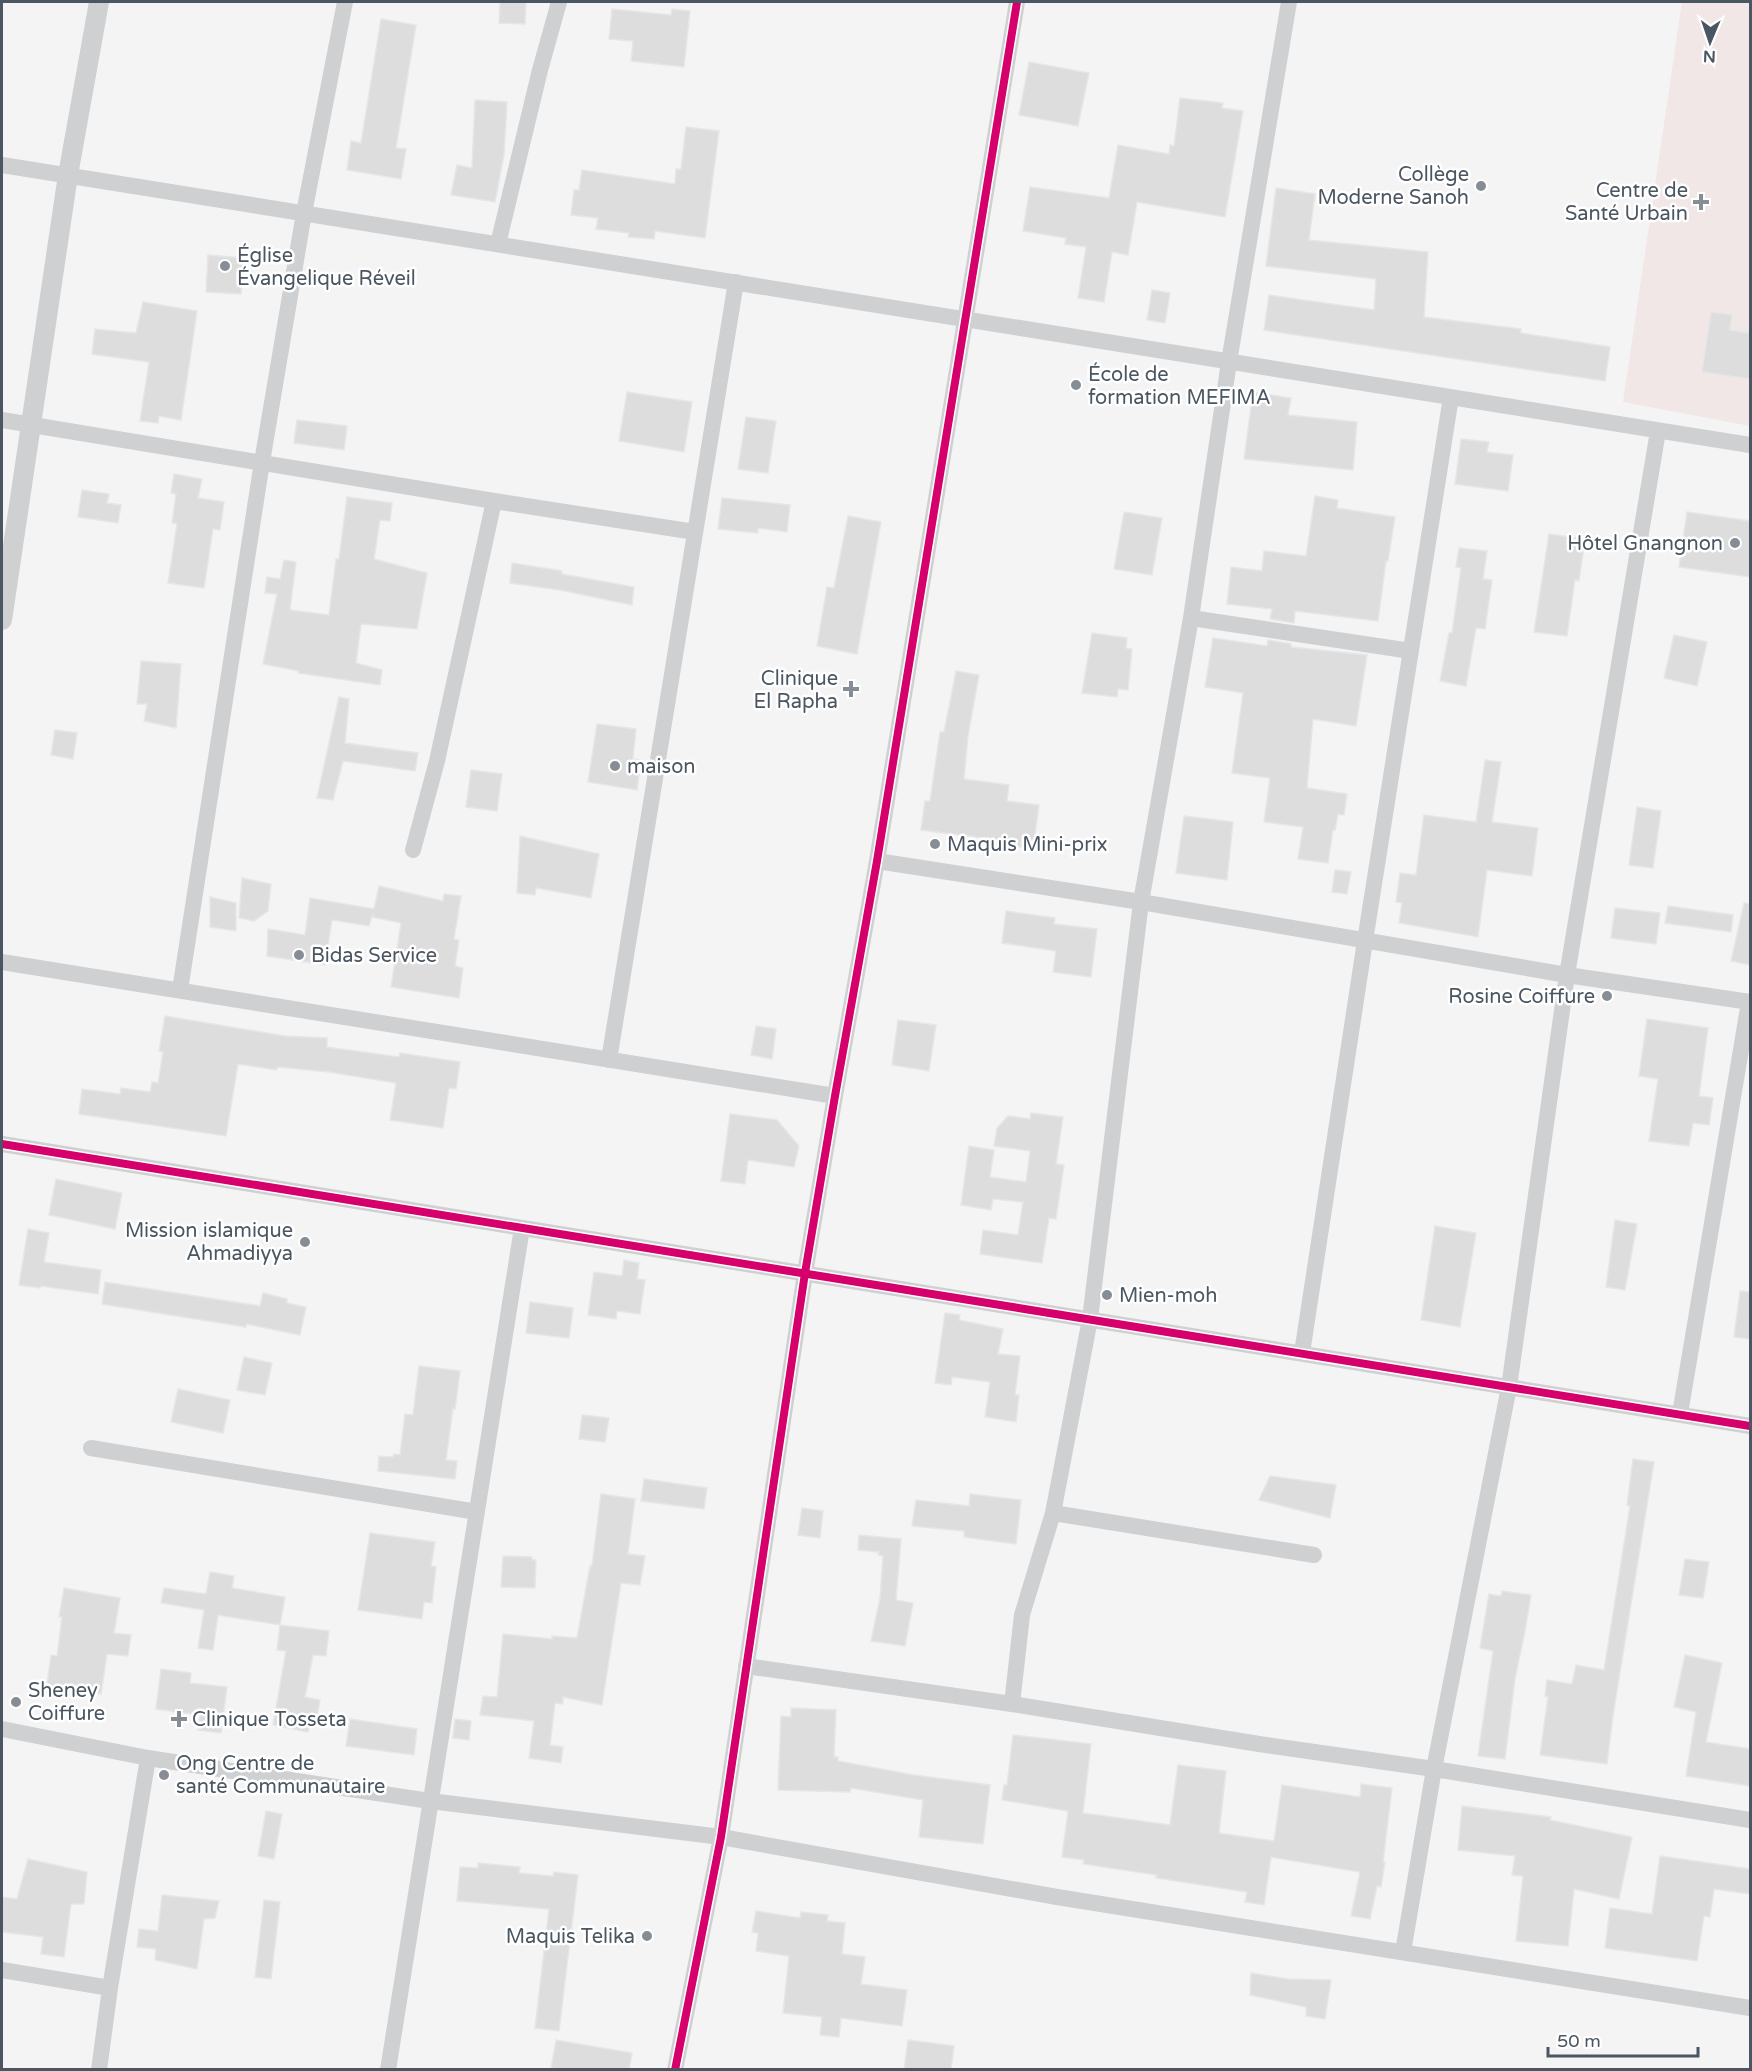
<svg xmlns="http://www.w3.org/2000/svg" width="1752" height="2071" font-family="'Varela Round',sans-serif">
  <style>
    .medical { fill: #f1e7e6 }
    .building { fill: #ddddde; stroke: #e5e6e7; stroke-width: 1.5 }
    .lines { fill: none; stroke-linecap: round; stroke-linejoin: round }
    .minor { stroke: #ced0d2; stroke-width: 16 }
    .tertiary { stroke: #ced0d2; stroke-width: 20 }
    .cycleway-casing { stroke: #fff; stroke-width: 11 }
    .cycleway { stroke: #d6006c; stroke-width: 8 }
    .poi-dot { fill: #868d94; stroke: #fff; stroke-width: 2 }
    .labels { text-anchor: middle; stroke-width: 5; stroke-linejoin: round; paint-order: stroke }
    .poi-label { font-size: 20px; fill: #4a5661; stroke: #fff; text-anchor: start }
  </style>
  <rect width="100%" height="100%" fill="#f4f4f4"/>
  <!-- medical -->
  <path class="medical" d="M1682,2h68v424l-127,-24z"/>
  <!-- building -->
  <path class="building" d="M500,2h26l-1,22 -26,-1z
    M612,9l59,6 1,-6 18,2 -6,56 -53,-6 2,-20 -24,-2z
    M381,19l35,6 -20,123 10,1 -5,30 -54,-9 4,-29 10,2z
    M1029,62l60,11 -11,53 -59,-11z
    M1180,98l43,5 -1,5 21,3 -18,106 -88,-15 -9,53 -16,-3 -8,50 -26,-4 8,-51 -21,-3 1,-6 -43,-7 7,-44 79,11 9,-53 51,9 1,-9 4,1z
    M475,100l32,2 -3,53 -9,47 -44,-7 6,-30 15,3z
    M686,127l33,4 -14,107 -50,-7 -1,8 -26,-2 1,-4 -33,-4 2,-11 -27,-3 3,-25h5l3,-20 93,14 1,-15h5z
    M1276,188l39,6 -6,46 119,12 -4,65 97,12v4l89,14 -5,34 -341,-51 5,-35 105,15 2,-31 -110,-13z
    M208,255l36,3 -3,36 -35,-2z
    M1152,290l18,3 -5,30 -18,-3z
    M143,302l54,9 -16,109 -22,-4 -1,7 -18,-2 9,-59 -57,-8 3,-25 41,4z
    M1711,312l21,3 -2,15 20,3v46l-48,-7z
    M627,392l65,10 -8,50 -65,-11z
    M1253,392l38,6 -3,17 69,7 -4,48 -109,-11z
    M746,417l30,4 -8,52 -30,-4z
    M297,420l50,6 -3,24 -50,-7z
    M1461,439l28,3 -2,10 26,3 -5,36 -53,-7z
    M174,474l28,5 -4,19 26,4 -4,28 -7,-1 -9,59 -36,-5 9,-59 -5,-1 4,-29 -5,-1z
    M82,490l27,4 -2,9 14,2 -3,18 -40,-6z
    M1315,496l23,4 -1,8 58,9 -7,44h-2l-8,60 -83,-10 -1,12 -24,-4 2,-10 -45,-5 4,-37 31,4 2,-20 42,5z
    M347,497l45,6 -2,18 -10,-1 -6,39 53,14 -10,56 -56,-5 -5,39 26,7 -2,15 -82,-12 1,-2 -36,-7 14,-70 -12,-1 2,-16 13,2 4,-19 12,2 -6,48 39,5 7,-56h3z
    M722,498l68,7 -3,27 -29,-4v5l-40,-4z
    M1124,512l38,6 -10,57 -38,-6z
    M1687,512l63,9v56l-71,-10z
    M848,516l33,6 -24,132 -40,-8 10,-59 7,1z
    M1549,534l36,5 -6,42 -4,-1 -8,56 -33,-4z
    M1459,548l28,3 -4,28 9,1 -7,49 -9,-1 -10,58 -26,-5 9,-48h3l9,-65 -5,-1z
    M512,563l50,8v3l72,13 -2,18 -72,-15 -50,-7z
    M1092,633l35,5 -1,10 6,1 -4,41 -10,-1 -1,8 -35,-4z
    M1674,635l33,7 -10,44 -33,-8z
    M1213,638l54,8 1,-6 23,4v3l76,8 -11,71 -43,-7 -6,69 40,6 -3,21 -6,-1 -3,16h-2l-5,33 -30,-4 5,-32 -39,-5 6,-44 -38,-5 11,-80 -38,-6z
    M141,661l40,3 -5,64 -32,-7 3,-17h-10z
    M956,671l23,4 -11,61 -4,43 45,6 -2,16 32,4 -6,44 -27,-4 1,-4 -86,-11 4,-29h5l10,-69h4z
    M339,697l10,2 -4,44 73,10 -3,18 -72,-10 -10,39 -16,-2z
    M597,724l39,5 -3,30 8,1 -4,30 -49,-8z
    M55,730l22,3 -4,26 -22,-4z
    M1485,760l16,2 -9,60 46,6 -6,48 -45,-6 -9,67 -79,-14 3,-20 -6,-1 4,-29 16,2 8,-60 52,7z
    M471,770l31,4 -5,37 -31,-4z
    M1637,807l24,4 -8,57 -24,-3z
    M1184,816l49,6 -6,58 -51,-7z
    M520,836l79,18 -8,44 -55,-10 -1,7 -18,-2z
    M1335,870l16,2 -4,22 -15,-2z
    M242,878l29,6 -3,27 -14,10 -15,-3z
    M379,886l64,15 1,-7 17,2 -7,43 5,1 -4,26 8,2 -4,30 -68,-11 10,-64 -29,-6 1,-4 -4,13 -37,-6 -7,45 -58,-9 1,-27 37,6 5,-37 64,11z
    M210,897l26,6v28l-26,-4z
    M1744,903l6,1v61l-19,-4z
    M1668,906l65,9 -2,17 -66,-9z
    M1615,908l45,5 -4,31 -45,-6z
    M1006,911l49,7 -1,6 43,5 -6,48 -38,-5 3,-21 -54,-8z
    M165,1016l120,20 42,2v9l72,10 1,-4 60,9 -4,27 -7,-1 -6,40 -53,-8 6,-37 -67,-11 -52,-5v3l-39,-6 -12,72 -147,-22 3,-25 38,5 1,-6 29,4 2,-10 6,1 5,-31 -4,-1z
    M1647,1019l61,9 -9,68 14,2 -4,27 -16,-2 -4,23 -40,-5 9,-62 -19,-3z
    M898,1020l38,5 -7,46 -37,-6z
    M756,1026l20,3 -4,30 -21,-4z
    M1031,1113l32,4 -7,47 8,1 -8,54 -7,-1 -7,45 -62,-9 3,-24 35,5 5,-33 -30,-3 -2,11 -30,-5 8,-59 25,4 -4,27 36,5 4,-31 -36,-5 3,-18 11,-12 22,3z
    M730,1114l47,6 22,26 -5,21 -46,-7 -3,24 -24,-3z
    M56,1179l66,14 -7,36 -66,-14z
    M1615,1220l22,4 -12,66 -19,-3z
    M1435,1226l41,7 -16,94 -39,-7z
    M28,1229l21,4 -5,29 57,8 -3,24 -57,-8 -1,2 -21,-3z
    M624,1260l15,3 -2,16 8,1 -5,34 -23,-3 -1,8 -28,-4 6,-43 28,4z
    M105,1282l155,24 3,-13 24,6v4l19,4 -6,28 -54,-11v3l-144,-23z
    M1740,1291l10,1v47l-16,-2z
    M530,1302l43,6 -4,30 -43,-5z
    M945,1313l15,2 -1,5 44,9 -5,25 22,2 -5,39h4l-3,27 -31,-5 5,-35 -38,-5 -1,8 -16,-2z
    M244,1357l28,6 -7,32 -28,-5z
    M419,1366l41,5 -5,38 -2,-1 -7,52 11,1 -2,18 -77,-8 1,-15 14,1 1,-3 6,1 5,-41 8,1z
    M178,1389l52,11 -7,33 -52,-11z
    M582,1415l27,3 -4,24 -26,-3z
    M1633,1459l21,3 -41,254 -6,48 -67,-9 8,-58 -3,-1 2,-16 25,4 4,-19 28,5 26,-164 -3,-1z
    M1270,1476l66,9 -6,33 -71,-18z
    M644,1479l63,9 -3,21 -63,-8z
    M601,1494l34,5 -7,55 17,2 -5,29 -19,-2 -19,122 -39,-8v7l-8,-1 -5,42 13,2 -2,16 -32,-5 5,-37 -54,-6 3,-19 14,1 6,-63 49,5v-3l25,2 13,-72h2z
    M970,1494l51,6 -5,44 -52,-7v-6l-52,-5 4,-26 53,6z
    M802,1508l21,3 -3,27 -22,-3z
    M370,1533l65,9 -4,24 5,1 -4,36 -8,-1 -2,17 -64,-9z
    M859,1535l42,4 -5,61 17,3 -8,43 -34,-5 9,-43 3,-42 -5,-1 1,-3 -21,-2z
    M503,1556l29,1v3h4l-1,28 -34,-1z
    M1685,1559l24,3 -6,36 -24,-3z
    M210,1572l24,4 -2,12 53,9 -5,28 -62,-10 -5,35 -15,-2 6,-38 -43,-7 3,-15 42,6z
    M64,1588l56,10 -6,35 17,2 -3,21 -21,-2 -6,40 -9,-1 -1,4 -45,-5 5,-37 6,1 5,-39h-3z
    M1502,1591l29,4 -6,36 -10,48 -10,80 -27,-3 15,-105 -13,-3 9,-54 12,2z
    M280,1625l49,6 -3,25 -13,-1 -8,42 15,3 -4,23 -6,-1 -2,10 -35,-7 13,-74 -9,-1z
    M1685,1655l37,8 -16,79 44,7v37l-64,-10 10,-64 -22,-5z
    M161,1669l30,4 -1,10 37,4 -6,46 -23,-3 2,-15 -44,-6z
    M791,1708l45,2 -2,47h4v4l76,14 76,10 -7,59 -64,-7 4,-37 -72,-12 -1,4 -72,-2 3,-74 10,1z
    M350,1719l67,10 -3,26 -68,-9z
    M455,1719l16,2 -2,19 -16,-2z
    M1013,1735l78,9 -8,69 87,12 8,-60 48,6 -7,62 55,8 8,-56 78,12 1,-13 31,4 -9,74h2l-4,25 -4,-1 -7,33 -19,-3 9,-44 -89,-15 -7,48 -19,-3 2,-10 -91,-14 1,-3 -74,-11 1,-4 -22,-3 6,-46 -66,-11 2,-15h3z
    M1462,1806l89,11 -1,3 82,17 -13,62 -45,-10 -6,57 -52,-5 7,-65 -11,-1 3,-19 -57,-6z
    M266,1811l16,3 -8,45 -16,-3z
    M1660,1856l90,13v25l-36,-5 -4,28 -6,-1 -7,45 -92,-13 5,-40 42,6z
    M28,1859l59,13 -3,32h-13l-7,53 -23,-3 2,-17 -41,-5v-35l15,2z
    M478,1863l42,4 -1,6 34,3 1,-4 24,3 -19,156 -24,-3 14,-119 -92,-8 3,-34 18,1z
    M162,1895l57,6 -4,17 -11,1 -7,50 -42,-9 1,-11 -19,-2 2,-18 19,2z
    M264,1900l16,2 -9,77 -16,-2z
    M756,1911l44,7 1,-6 27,3 -1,6 18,2 -3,31 23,3 -4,27 46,6 -5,36 -61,-8 -2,19 -19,-2 2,-18 -39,-4 6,-57 -33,-5 2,-18 -6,-1z
    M1251,1973l37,6 43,1 -6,39 -19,-3v-9l-56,-12z
    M556,2040l76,13 -3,17h-66l-12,-2z
    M908,2040l46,6 -3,24h-47z"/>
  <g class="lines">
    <!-- minor -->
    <path class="minor" d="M2,165l1748,280
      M498,244l42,-174 19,-68
      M2,420l492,81 201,31
      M1191,618l220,33
      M413,850l24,-89 57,-260
      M877,861l264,41 426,73 183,27
      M2,962l833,134
      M180,990l82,-528 42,-249 41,-211
      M609,1060l127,-778
      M2,1144l1748,282
      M1302,1353l63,-412 86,-544
      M1680,1414l69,-412
      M91,1448l386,64
      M1053,1513l261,42
      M746,1666l266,38 247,40 175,25 316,51
      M1012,1704l10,-89 31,-102 37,-194 51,-417 50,-284 38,-256 60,-360
      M2,1729l146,29 129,20 153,23 291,36 336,60 693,111
      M1403,1952l31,-183 75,-382 58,-412 91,-544
      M2,1970l108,18
      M99,2070l11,-82 38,-230
      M388,2070l134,-842
      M675,2070l46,-233 84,-564 30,-177 42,-235 140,-859"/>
    <!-- tertiary -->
    <path class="tertiary" d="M2,620l66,-445 31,-173"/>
    <!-- cycleway casing -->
    <g class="cycleway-casing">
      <path id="cycleway" d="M2,1144l1748,282
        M675,2070l46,-233 84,-564 30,-177 42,-235 140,-859"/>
    </g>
    <!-- cycleway -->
    <use href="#cycleway" class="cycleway"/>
  </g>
  <!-- markers -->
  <g class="poi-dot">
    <circle cx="1481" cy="186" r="6"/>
    <path d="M1698 193h6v6h6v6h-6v6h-6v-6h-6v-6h6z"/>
    <circle cx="225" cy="266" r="6"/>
    <circle cx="1076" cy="385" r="6"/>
    <circle cx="1735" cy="543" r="6"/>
    <path d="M848 680h6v6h6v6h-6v6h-6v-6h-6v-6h6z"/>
    <circle cx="615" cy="766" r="6"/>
    <circle cx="935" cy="844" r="6"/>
    <circle cx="299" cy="955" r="6"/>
    <circle cx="1607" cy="996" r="6"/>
    <circle cx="305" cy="1242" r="6"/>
    <circle cx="1107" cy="1295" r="6"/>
    <circle cx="16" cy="1702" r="6"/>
    <path d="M176 1710h6v6h6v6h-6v6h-6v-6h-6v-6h6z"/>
    <circle cx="164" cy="1775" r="6"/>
    <circle cx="647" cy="1936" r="6"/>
  </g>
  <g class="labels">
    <!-- poi labels -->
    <g class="poi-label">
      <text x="1469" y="181" text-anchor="end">Collège<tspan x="1469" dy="23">Moderne Sanoh</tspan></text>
      <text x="1688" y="197" text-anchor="end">Centre de<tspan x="1688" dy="23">Santé Urbain</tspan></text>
      <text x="237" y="262">Église<tspan x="237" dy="23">Évangelique Réveil</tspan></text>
      <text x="1088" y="381">École de<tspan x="1088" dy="23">formation MEFIMA</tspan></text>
      <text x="1723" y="550" text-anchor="end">Hôtel Gnangnon</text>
      <text x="838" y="685" text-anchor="end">Clinique<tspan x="838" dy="23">El Rapha</tspan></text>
      <text x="627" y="773">maison</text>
      <text x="947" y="851">Maquis Mini-prix</text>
      <text x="311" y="962">Bidas Service</text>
      <text x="1595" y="1003" text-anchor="end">Rosine Coiffure</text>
      <text x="293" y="1237" text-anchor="end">Mission islamique<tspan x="293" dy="23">Ahmadiyya</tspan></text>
      <text x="1119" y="1302">Mien-moh</text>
      <text x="28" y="1697">Sheney<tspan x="28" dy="23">Coiffure</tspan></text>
      <text x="192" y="1726">Clinique Tosseta</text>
      <text x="176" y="1770">Ong Centre de<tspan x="176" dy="23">santé Communautaire</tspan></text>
      <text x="635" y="1943" text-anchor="end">Maquis Telika</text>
    </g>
  </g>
  <!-- border -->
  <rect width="1752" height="2071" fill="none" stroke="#4a5661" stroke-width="6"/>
  <!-- north arrow -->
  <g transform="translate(1710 42) rotate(182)" stroke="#ffffff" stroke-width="4.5" paint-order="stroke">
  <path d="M0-4.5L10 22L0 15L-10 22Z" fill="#4a5661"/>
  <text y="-9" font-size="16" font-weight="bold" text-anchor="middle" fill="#4a5661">N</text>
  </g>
  <!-- scale -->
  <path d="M1548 2047v9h150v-9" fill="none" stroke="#4a5661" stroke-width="3"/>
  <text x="1557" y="2047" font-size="18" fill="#4a5661" stroke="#ffffff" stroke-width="4.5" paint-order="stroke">50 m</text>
</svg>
